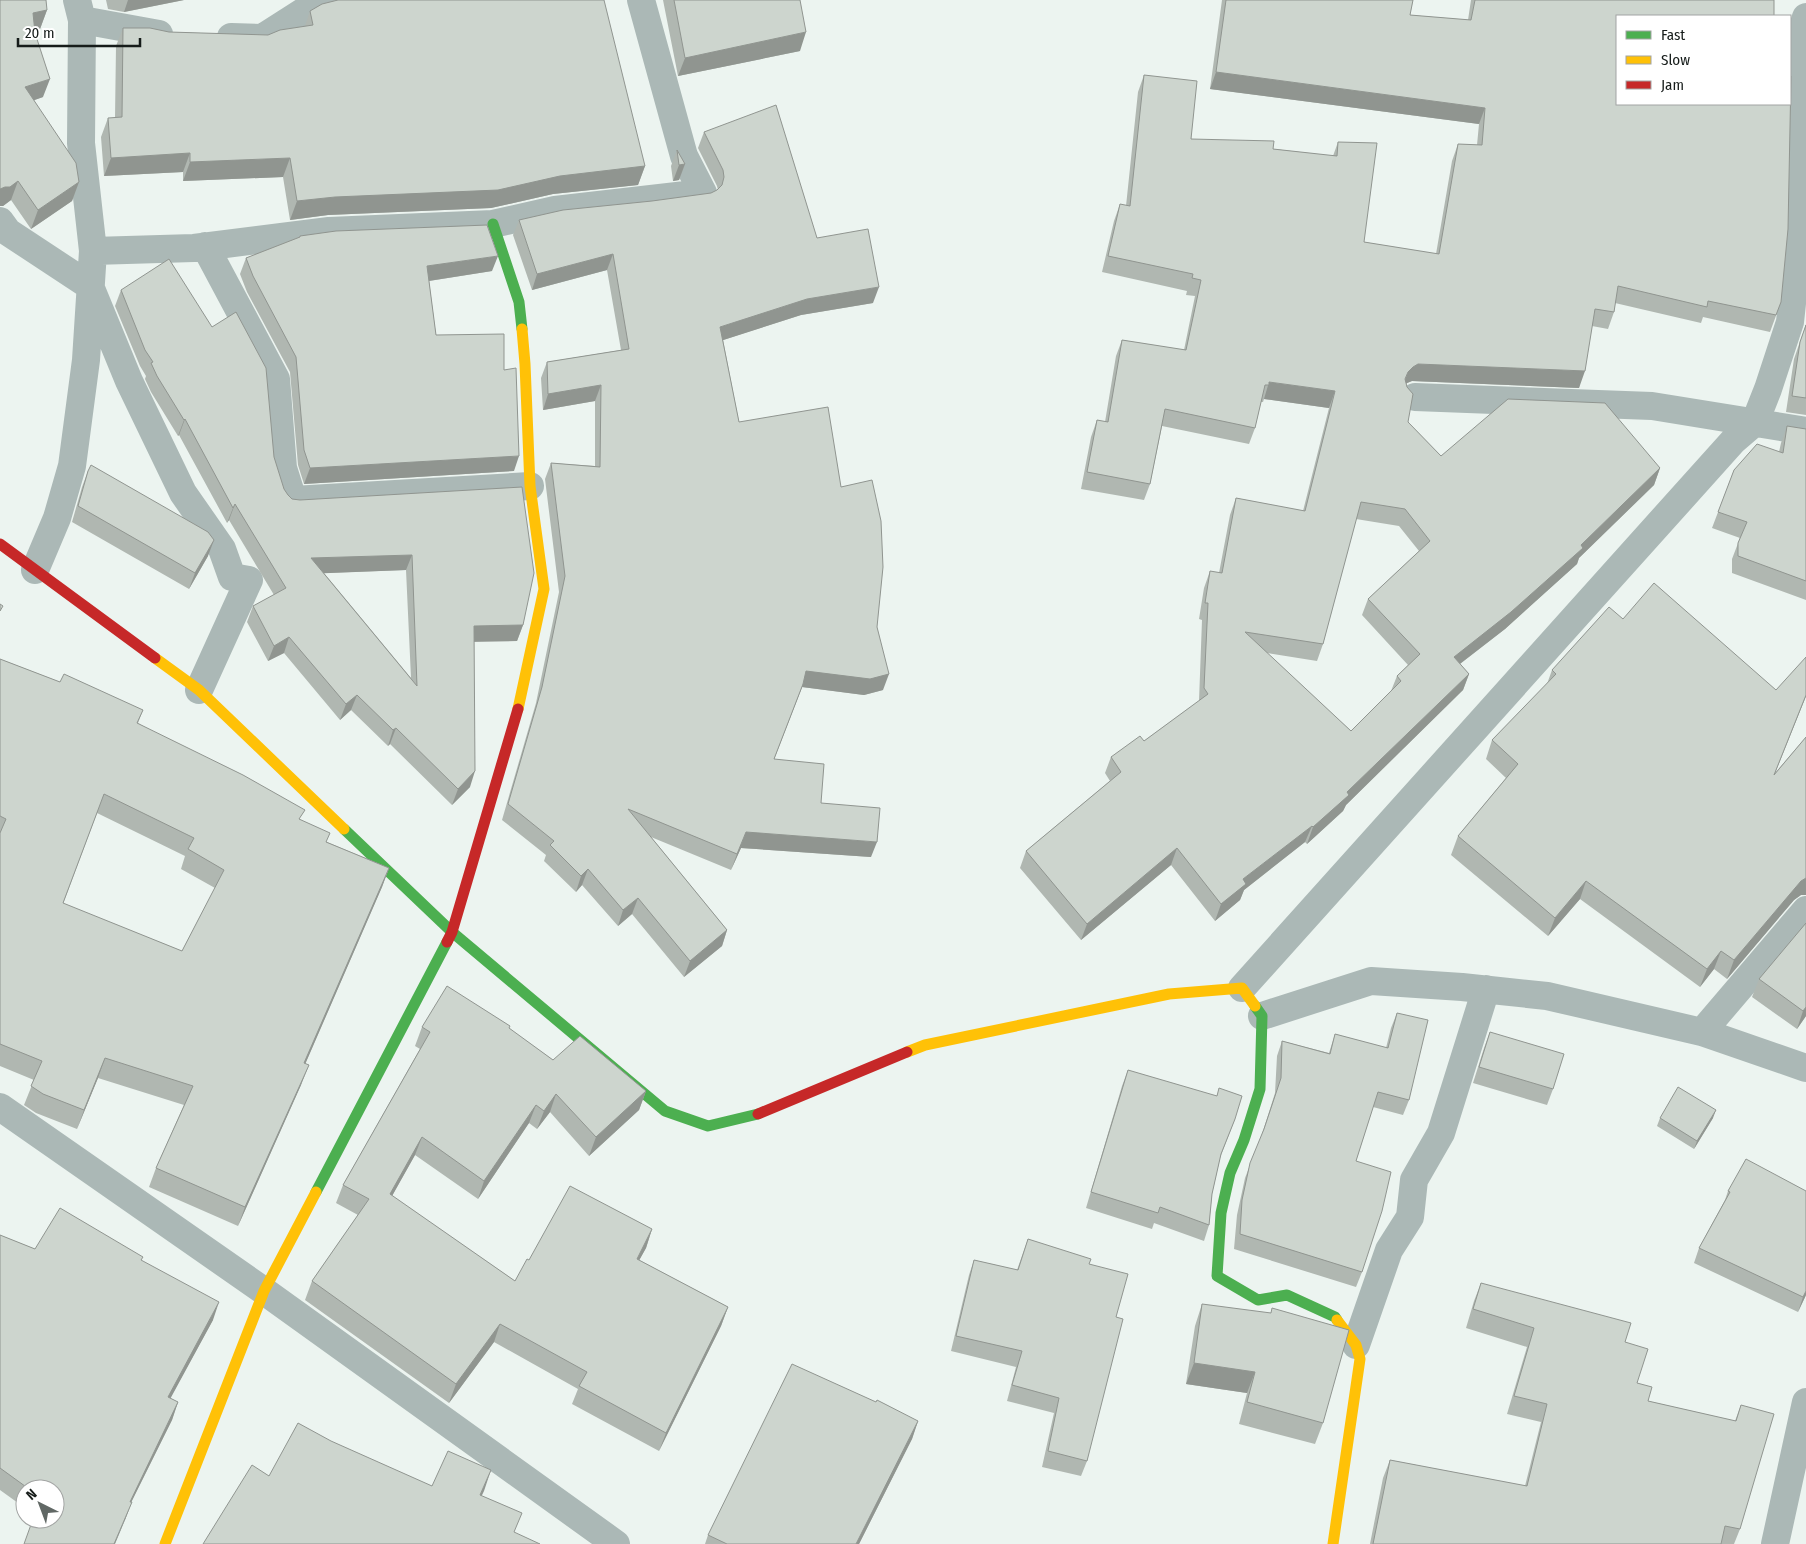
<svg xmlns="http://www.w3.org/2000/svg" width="1806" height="1544" font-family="'Fira Sans Condensed',sans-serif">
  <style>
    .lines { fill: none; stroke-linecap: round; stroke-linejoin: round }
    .street { stroke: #abb8b6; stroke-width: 28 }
    .fast { stroke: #4caf50; stroke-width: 11 }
    .slow { stroke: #ffc107; stroke-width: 11 }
    .jam { stroke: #c62828; stroke-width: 11 }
    .wall { fill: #b0b7b1; fill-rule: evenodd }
    .shaded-wall { fill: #909590 }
    .building { fill: #cdd5ce; stroke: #909590; fill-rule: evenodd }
  </style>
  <rect width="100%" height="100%" fill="#ecf4f0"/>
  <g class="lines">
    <!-- street -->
    <path class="street" d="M82,20l77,14
      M231,37l31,1 47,-30 34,-8
      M0,221l8,11 82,54 39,95 54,112 39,56 10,28 17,3 -50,110
      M205,246l71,133 7,89 10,32 237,-14
      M93,251l101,-3 135,-17 164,-7 62,-14 148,-17 -19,-37 -43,-156
      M1415,397l237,9 154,25
      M35,570l22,-52 15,-52 14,-106 7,-109 -12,-108 1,-123 -5,-20
      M1242,988l492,-548 21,-18 13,-33 22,-67 8,-75 4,-217 4,-13
      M1262,1016l109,-35 91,6 85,9 155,36 104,36
      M1702,1032l104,-122
      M0,1107l264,184 352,253
      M1356,1345l33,-95 21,-33 4,-37 27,-47 45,-144
      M1775,1544l31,-142"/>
    <!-- fast -->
    <path class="fast" d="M493,224l26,78 3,27
      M344,829l108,103 213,179 43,15 50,-12
      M1255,1006l7,10 -2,73 -16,51 -14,33 -9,40 -4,63 41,24 29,-5 48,22 2,3
      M316,1192l131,-250"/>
    <!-- slow -->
    <path class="slow" d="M155,658l44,32 145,139
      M518,709l26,-120 -14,-103 -5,-122 -3,-35
      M907,1052l18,-7 244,-51 73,-6 13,18
      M165,1544l99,-253 52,-99
      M1333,1544l27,-185 -4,-14 -19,-25"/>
    <!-- jam -->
    <path class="jam" d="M0,544l155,114
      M447,942l5,-10 66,-223
      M758,1114l149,-62"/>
  </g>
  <!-- wall -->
  <path class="wall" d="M0,0l47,10 -7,19 -6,1 9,67 -9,3 45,82 -7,19 -41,28 -20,-29 -8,6z
    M106,0h78l-60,12 -16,-3z
    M663,0h137v51l-122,25z
    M1222,0h191l-3,15 58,5 3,-20h303l-157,16 164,286 -11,30 -67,-15 -2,6 -86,-20 -1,9 -6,17 -16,-3 -13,62 -167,-7 -5,2 -1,1 2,38 33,34 219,12 -6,17 -75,73 -2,6 -72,65 -45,35 9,10 -6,16 -117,115 -3,6 -36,33 -2,-2 -61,48 -4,10 -25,21 -44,-56 -90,75 -61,-72 6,-17 84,-70 -5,-8 6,-16 33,-16 55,-40 3,-81 -3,-1 5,-31 6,-17 9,2 11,-58 6,-17 67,13 26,-103 -65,-9 -1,3h-2l-6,26 -6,16 -87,-18 -12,58 -6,16 -63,-11 10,-52 6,-17 8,2 11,-66 6,-16 62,10 11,-54 -9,-1 1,-4 -85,-19 12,-51 6,-17 6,2 12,-114 6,-17 47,64 142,17 5,-14 26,100 72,12 16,-93 6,-17 19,1 2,-21 -269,-35zM1356,519l43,7 20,25 -51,48 -6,16 46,50 -11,11 -6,15 -40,40 -84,-78 50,8 6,-17z
    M310,11l335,155 -7,19 -85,9 -62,14 -163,7 -38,5 -7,-43 -100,4v-9l-79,4 -3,-39 7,-19h7l1,-72 7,-18 46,4 99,3 37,-9z
    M704,132l113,106 56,65 -72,12 -78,25 16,82 102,65 36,140 6,63 -19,5 -62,-8 -28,72 47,44 50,54 -130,-9 -10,22 -80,-33 76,93 -5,16 -38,31 -52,-63 -14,12 -36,-41 -6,7 -32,-31 2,-6 -44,-35 34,-117 23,-111 -14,-113 6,-16 44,3v-65l-52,9 -2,-32 6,-16 74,-12 -14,-80 -75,20 -19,-55 6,-15 192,-27 7,-3 -1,-4 -19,-38z
    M677,150l8,14 -6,16 -6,1 -2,-15z
    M300,236l192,35 -63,10 7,54 68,35 10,101 -210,13 -6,-19 -8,-93 -43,-80 -7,-18 6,-16 53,-21z
    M121,290l153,167 10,32 4,6 4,4 8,1 222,-13 1,138 -6,16h-43l-4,146 -18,18 -62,-61 -2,2 -37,-36 -11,10 -56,-67 -16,8 -21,-39 6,-16 21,-11 -45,-75 -2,3 -48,-88 -1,1 -27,-44 -6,-13 1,-3 -6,-10 -25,-60zM406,570l5,108 -87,-105z
    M1806,319v96l-20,-3 8,-53 12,-35z
    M1787,426l19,3v171l-74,-27v-14l8,-21 -28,-10 22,-58 45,-18 2,-9z
    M88,471l120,85 -19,33 -117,-67 10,-35z
    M1623,619l153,71 30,6 -31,77 31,-36v158h-5l-7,5 -67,79 -13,-10 -14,18 -120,-88 -32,37 -97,-81 7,-19 48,-58 -20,-19 6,-19 55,-56 5,-14z
    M0,659l60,23 83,28 -5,13 163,97 26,22 62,26 -7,19 -77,177 -4,21 -63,141 -89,-39 7,-19 28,-63 -86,-27 -21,51 -41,-16 -12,-8 10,-25 -34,-14zM97,813l88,43 -4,13 34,19 -33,63 -119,-47z
    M1806,923v93l-9,13 -45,-32 7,-18z
    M1397,1013l12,87 -6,15 -30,-8 -17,54 6,111 -6,15 -122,-38 3,-34 8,-37 16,-41 14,-44 2,-37 5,-15 47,12 6,-19 51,14 5,-20z
    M422,1027l87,2 44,31 93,31 -7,19 -50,46 -39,-44 -13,17 -8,-6 -51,76 -63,-44 -23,41 123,85 14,-21 123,-31 -6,19 -7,12 89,47 -7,19 -62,125 -87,-47 6,-15 -84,-47 -45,61 -144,-103 7,-19 46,-66 -22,-12 7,-18 77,-136 -5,-3z
    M1490,1032l63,57 -6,16 -74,-22 11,-35z
    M1128,1070l107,49 -15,39 -8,36 -3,31 -5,16 -50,-18 -2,6 -66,-21 36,-122z
    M1660,1118h53l-19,31 -37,-23z
    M1728,1191h78v104l-8,17 -104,-49 5,-15 26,-48z
    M0,1235l35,14 107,12 71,59 -43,78 8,4 -6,18 -41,82 -6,18 -70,-31h-30v19l-25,-18z
    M1028,1239l61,25 27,53 -29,144 -6,15 -39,-9 12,-54 -47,-12 9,-34 -65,-16 18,-76 5,-15 43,10z
    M1481,1283l144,59 12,41 11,18 87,20 6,-16 -1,124 -6,15h-364l13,-66 7,-18 135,26 16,-64 -34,-8 20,-67 -61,-19 8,-27z
    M1202,1304l121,119 -8,21 -76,-20 8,-31 -61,-9 9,-58z
    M918,1421l-6,18 -53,105h-154l3,-9z"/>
  <!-- shaded-wall -->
  <path class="shaded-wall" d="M128,0h56l-60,12z
    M47,10l-7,19 -14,2 7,-18z
    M806,32l-6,19 -122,25 7,-18z
    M1216,72l269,36 -6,16 -269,-35z
    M50,79l-7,18 -25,9 7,-19z
    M190,153l-7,19 -79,4 7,-18z
    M290,158l-7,19 -100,4 7,-19z
    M685,164l-6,16 -6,1 6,-16z
    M645,166l-7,19 -85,9 -62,14 -163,7 -38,5 7,-19 38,-4 225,-21z
    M18,181l-7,19 -8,6h-3v-17z
    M79,182l-7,19 -41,28 7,-19z
    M613,254l-6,16 -75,20 5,-16z
    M498,256l-6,15 -70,11 5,-16z
    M879,287l-6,16 -72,12 -87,28 6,-16 87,-28z
    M1418,364l167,7 -6,17 -167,-7 -5,2 -5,5 6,-16 5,-5z
    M1269,382l66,9 -6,17 -65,-9z
    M601,385l-6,16 -52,9 5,-16z
    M185,419l-6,16 -1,1 6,-16z
    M519,456l-5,15 -210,13 6,-16z
    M1660,468l-6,17 -75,73 -2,6 -72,65 -57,44 6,-16 127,-112z
    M235,504l-6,16 -2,3 6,-15z
    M214,540l-6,16 -19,33 6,-16z
    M412,555l-6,15 -101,4 6,-16z
    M523,625l-6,16 -49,1 6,-16z
    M289,637l-5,16 -16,8 6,-15z
    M806,671l83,3 -6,16 -19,5 -62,-8 -34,88z
    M1469,674l-6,16 -117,115 -3,6 -36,33 6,-17 34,-35z
    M357,695l-6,15 -11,10 6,-16z
    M1806,695v1l-39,97 7,-18z
    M396,728l-6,16 -2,2 5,-16z
    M475,771l-5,16 -18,18 6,-16z
    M1312,826l-7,16 -61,48 -4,10 -25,21 6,-17 22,-25z
    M746,832l131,10 -6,15 -130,-9 -10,22 6,-16z
    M1177,848l-6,17 -90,75 6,-16z
    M389,868l-7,19 -85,196 7,-20z
    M588,869l-6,16 -6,7 5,-16z
    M1806,878v17h-5l-7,5 -67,79 7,-19 67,-79z
    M1586,881l-6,18 -32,37 7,-18z
    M638,898l-6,16 -14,12 5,-16z
    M727,930l-5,16 -38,31 6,-16z
    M1721,951l-7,18 -14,18 7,-18z
    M1806,1007v9l-9,13 6,-18z
    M105,1058l-7,20 -21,51 7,-19z
    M309,1065l-8,20 -63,141 7,-19z
    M646,1091l-7,19 -50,46 7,-19z
    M556,1094l-6,18 -13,17 7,-18z
    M536,1105l-7,18 -51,76 6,-18z
    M1716,1110l-3,8 -19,31 3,-8z
    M422,1137l-7,18 -32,57 7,-18z
    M652,1229l-6,19 -16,29 7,-18z
    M1806,1291v4l-8,17 5,-15z
    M219,1302l-6,18 -51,94 6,-17z
    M728,1307l-7,19 -62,125 7,-18z
    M500,1324l-6,18 -45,61 7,-19z
    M1194,1363l61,9 -8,21 -61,-9z
    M178,1402l-6,18 -49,99 7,-17z
    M918,1421l-6,18 -53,105h-3z
    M491,1470l-7,21 -12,25 8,-21z
    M132,1502l-7,18 -10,24h-1z"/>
  <!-- building -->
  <path class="building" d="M0,0h46l1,10 -14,3 2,20 15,46 -25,8 51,76 3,19 -41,28 -20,-29 -8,6h-5l-5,2z
    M338,0h266l41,166 -85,10 -62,14 -163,7 -38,4 -7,-43 -100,4v-9l-79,5 -3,-40 14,-1 1,-89h27l19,4 99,3 12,-5 33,-5 -3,-14 12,-7z
    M674,0h126l6,32 -121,26z
    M1226,0h187l-3,15 61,5 4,-20h299v16h-157v88h173v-28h1l-3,153 -7,73 -5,13 -68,-14 -1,6 -89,-21 -4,26 -19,-3 -10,62 -167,-7 -5,3 -5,5 -3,7 2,8 6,7 -5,28 33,34 67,-57 97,4 55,65 -79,77 2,3 -72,64 -57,45 15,17 -122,118 2,3 -36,32 -1,-1 -69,53 3,5 -25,20 -44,-56 -90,76 -61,-73 95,-79 -10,-15 29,-21 4,5 64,-47 -4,-6 4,-85h-3l5,-32 12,2 14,-75 69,13 30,-120 -66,-9v3h-4l-10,43 -90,-19 -15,75 -63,-12 10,-52 11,2 14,-82 64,10 15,-70 -9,-2 1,-4 -85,-18 12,-52 10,2 14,-131 53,6 -6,58 83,2 -1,8 64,7 1,-14 39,1 -13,99 75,12 19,-110 24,1 3,-37 -269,-36zM1361,502l44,7 25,32 -62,58 52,55 -23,22 4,5 -50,50 -106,-99 78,12z
    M776,105l41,133 51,-9 11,58 -72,12 -87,28 19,95 89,-15 13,80 31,-7 9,41 2,46 -6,60 12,47 -19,5 -64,-8 -3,13 -29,75 50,5 -3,39 59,5 -3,34 -131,-10 -9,22 -109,-45 99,121 -37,31 -52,-63 -15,12 -35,-41 -7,7 -31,-31 4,-4 -46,-37 34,-117 23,-111 -14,-113 49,4 1,-82 -53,9 -1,-32 82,-13 -16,-95 -76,20 -18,-54 44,-10 89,-9 59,-8 6,-3 5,-5 2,-8 -1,-7 -19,-38z
    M677,150l8,14 -6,1z
    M487,225l11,31 -71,10 9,69 68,-1v36l12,-2 3,88 -209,12 -6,-18 -8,-93 -43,-81 -7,-18 54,-21v-1l36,-5z
    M169,259l43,68 24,-15 30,56 8,89 10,32 4,6 4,4 8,1 222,-13 12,86 -11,52 -49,1 1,145 -17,18 -62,-61 -3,2 -36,-35 -11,9 -57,-67 -15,9 -21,-40 33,-18 -51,-84 -2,4 -48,-89 -1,1 -27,-44 -6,-13 2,-1 -8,-12 -24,-60zM412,555l5,131 -106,-128z
    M1806,325v73l-14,-2 8,-54z
    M1787,426l19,3v152l-68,-25v-13l9,-21 -29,-10 16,-42 23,-26 26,9z
    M91,465l117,67 6,8 -19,33 -117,-67 10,-35z
    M1654,583l122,107 30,-33v38l-32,80 32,-38v141l-5,3 -67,79 -13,-9 -14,18 -121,-88 -31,37 -97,-82 60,-72 -26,-24 64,-66 -4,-4 57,-63 14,12z
    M0,604l3,2 -3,5z
    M0,659l60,23 4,-8 79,36 -6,13 106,52 62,35 -6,9 31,14 -4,9 63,26 -85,195 5,2 -64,142 -89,-39 37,-82 -88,-28 -21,52 -41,-16 -12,-8 11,-25 -42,-17v-211l6,-14 -6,-3zM104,794l90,44 -6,11 36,21 -42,81 -119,-48z
    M1806,923v84l-3,4 -44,-32z
    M447,986l63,40 -1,2 44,32 27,-24 66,55 -50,46 -40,-43 -12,17 -8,-6 -52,76 -62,-44 -32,57 125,87 12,-22 2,1 41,-74 82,43 -15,30 91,48 -62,126 -87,-47 8,-14 -87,-48 -44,60 -144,-103 57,-82 -26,-14 87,-153 -8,-5z
    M1397,1013l31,7 -19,80 -31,-8 -22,69 35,11 -9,39 -20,61 -122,-38 2,-34 8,-37 14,-34 17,-51 1,-37 48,13 5,-20 53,14z
    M1490,1032l74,22 -11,35 -74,-22z
    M1128,1070l89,26 2,-8 23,8 -7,23 -14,35 -9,40 -3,31 -49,-18 -2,6 -67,-21z
    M1678,1087l38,23 -19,31 -37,-23z
    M1746,1159l60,32v100l-3,6 -104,-49 31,-56 -2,-1z
    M60,1208l83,49 -2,3 78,42 -51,95 10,5 -48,100h2l-18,42h-90l9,-25h22v-30h-26l-29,-21v-233l35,14z
    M1028,1239l63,20 -2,5 39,10 -12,43 7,2 -36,142 -39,-10 11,-53 -47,-13 10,-34 -66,-15 18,-76 44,10z
    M1481,1283l150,40 -6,19 23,7 -11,34 15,4 -4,14 88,20 5,-16 33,9 -34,115 -15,-3 -4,18h-348l17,-84 137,26 20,-82 -33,-8 20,-68 -61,-19z
    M1202,1304l69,9 1,-5 77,22 -26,93 -76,-21 8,-30 -61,-9z
    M792,1364l84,38 1,-2 41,21 -62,123h-129l-19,-9z
    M298,1423l33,18 101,45 16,-35 43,19 -11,25 42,18 -8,19 26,12h-337l49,-79 17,11z"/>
  <!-- legend -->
  <rect x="1616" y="15" width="175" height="90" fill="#ffffff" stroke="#a2a4a3"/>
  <rect x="1626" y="31" width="25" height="8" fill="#4caf50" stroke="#a2a4a3"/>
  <text x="1661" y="40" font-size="15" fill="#161c1a">Fast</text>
  <rect x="1626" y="56" width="25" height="8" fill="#ffc107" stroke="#a2a4a3"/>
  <text x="1661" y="65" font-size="15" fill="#161c1a">Slow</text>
  <rect x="1626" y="81" width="25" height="8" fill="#c62828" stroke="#a2a4a3"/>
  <text x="1661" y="90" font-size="15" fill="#161c1a">Jam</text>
  <!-- north arrow -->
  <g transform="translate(40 1504) rotate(318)"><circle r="24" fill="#ffffff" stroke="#a2a4a3"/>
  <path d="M0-4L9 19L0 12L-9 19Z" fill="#616865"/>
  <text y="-8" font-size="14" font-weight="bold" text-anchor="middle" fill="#161c1a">N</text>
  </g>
  <!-- scale -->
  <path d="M18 38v8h122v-8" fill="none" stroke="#161c1a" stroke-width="2.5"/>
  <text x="25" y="38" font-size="15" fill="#161c1a" stroke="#ffffff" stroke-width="4" paint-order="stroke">20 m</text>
</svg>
